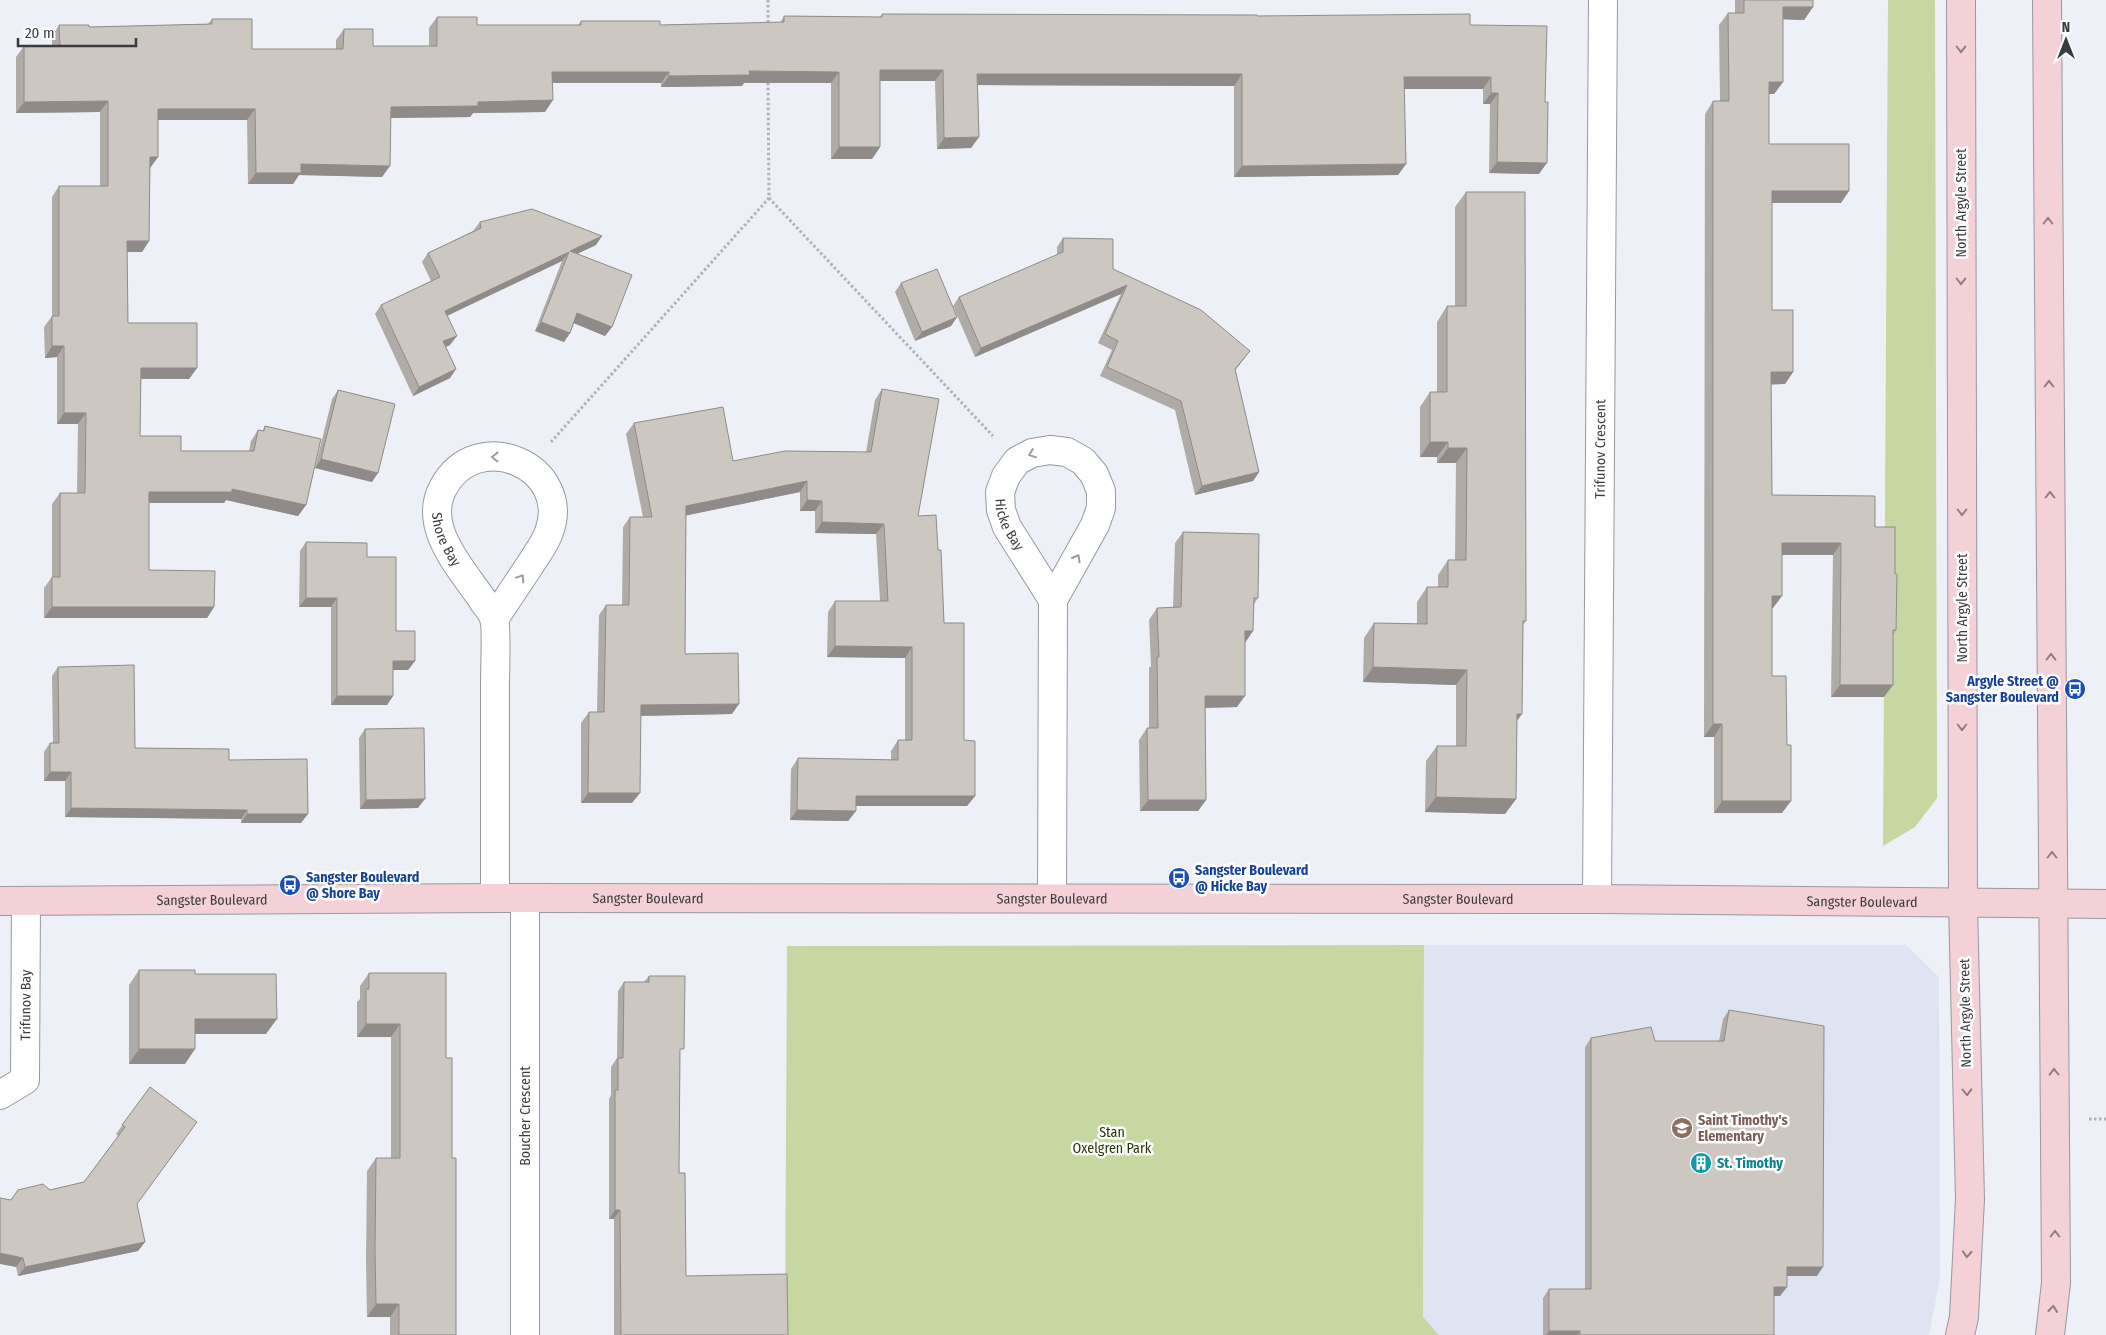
<svg xmlns="http://www.w3.org/2000/svg" width="2106" height="1335" font-family="'Fira Sans Condensed',sans-serif">
  <style>
    .built { fill: #dee4f1 }
    .green { fill: #c6d7a1 }
    .lines { fill: none; stroke-linecap: round; stroke-linejoin: round }
    .street-casing { stroke: #9799a0; stroke-width: 30 }
    .secondary-casing { stroke: #9799a0; stroke-width: 30 }
    .path { stroke: #afb2b7; stroke-width: 3; stroke-dasharray: 2.5 2.5; stroke-linecap: butt }
    .street { stroke: #fff; stroke-width: 28 }
    .secondary { stroke: #f4d1d6; stroke-width: 28 }
    .wall { fill: #b0aba7 }
    .shaded-wall { fill: #908b88 }
    .building { fill: #cdc7c2; stroke: #908b88 }
    .oneway { stroke: #8e7e82 }
    .oneway2 { stroke: #9c9d9e }
    .labels { text-anchor: middle; stroke-width: 5; stroke-linejoin: round; paint-order: stroke }
    .street-label { font-size: 14px; fill: #3a3b3e; stroke: #fdfdff }
    .transit-label { font-size: 14px; font-weight: bold; fill: #164399; stroke: #fdfdff; text-anchor: start }
    .education-label { font-size: 14px; font-weight: bold; fill: #785e54; stroke: #fdfdff; text-anchor: start }
    .park-label { font-size: 14px; fill: #2b3606; stroke: #fdfdff }
    .culture-label { font-size: 14px; font-weight: bold; fill: #0d838f; stroke: #fdfdff; text-anchor: start }
  </style>
  <rect width="100%" height="100%" fill="#edf0f7"/>
  <!-- built -->
  <path class="built" d="M1424,945h482l33,32 1,301 -11,57h-490l-16,-18z"/>
  <!-- green -->
  <path class="green" d="M1888,0h47l2,798 -22,29 -32,19z
    M1424,945l-1,372 16,18h-654l2,-389z"/>
  <g class="lines">
    <!-- street casing -->
    <g class="street-casing">
      <g id="street">
        <path id="s1" d="M494,619c12,-18 24,-36 36,-54 6,-10 15,-21 19,-33 24,-65 -72,-108 -106,-44 -21,39 18,80 39,111 3,6 10,12 12,19 3,9 1,52 1,64 0,72 0,144 0,216"/>
        <path d="M525,898v437"/>
        <path id="s2" d="M1052,898l1,-298 42,-75 6,-17v-17l-7,-17 -11,-13 -16,-9 -17,-2 -18,3 -15,8 -11,15 -6,16 1,18 6,17 46,73"/>
        <path id="s3" d="M1597,899l6,-899"/>
        <path id="s4" d="M0,1095l25,-15 1,-178"/>
      </g>
    </g>
    <!-- secondary casing -->
    <g class="secondary-casing">
      <g id="secondary">
        <path d="M2047,0l9,1283 -6,52"/>
        <path id="s5" d="M0,901l495,-3 1102,1 509,5"/>
        <path d="M1960,1335l4,-18 6,-118 -7,-296 -2,-903"/>
      </g>
    </g>
    <!-- path -->
    <path class="path" d="M768,0v25
      M769,198l224,238
      M551,442l218,-244 -1,-119
      M2089,1119h17"/>
    <!-- street -->
    <use href="#street" class="street"/>
    <!-- secondary -->
    <use href="#secondary" class="secondary"/>
  </g>
  <!-- wall -->
  <path class="wall" d="M1735,0h78v7l-9,13 -21,-1v63l-9,12h-5v50l72,59h-69v107l21,62 -8,12h-14l1,111 103,32 21,103 -3,5 -9,62h-53l2,-142h-51l-9,53h-1v68l10,137h-68v-76h-10l1,-623 8,-13h7l-1,-76 9,-12h7z
    M882,14l375,2 213,9 69,149 -50,-1 1,-69h-7v-15h-79l2,75 -8,11 -164,2v-91l-256,-1 1,52 -8,11 -34,1 -2,-68h-55v66l-8,12h-41v-76h-87l-2,3 -81,1v-4h-108l-8,29 -72,1 -3,4 -79,1 -9,59 -83,-2 -6,9h-45l-1,-64h-89v37l-8,11 -1,73 -7,11h-15l1,71 69,45 -8,11h-48l-1,57 41,15h68l2,-10 7,-11 4,1 3,-5 41,79 -8,11 -72,-16 -2,3h-75v67l65,37 -7,11h-163v-30l8,-11v-73l8,-11h17l1,-69h-21v-67l-12,1 -1,-31 8,-11v-119l7,-11h41v-74l-84,1v-56l8,-11h28v-9l7,-12 30,2 119,-3 4,-5 40,30h84v-9l8,-11 29,17h56v-18l8,-11 40,8h101l3,-4 79,4 120,-2 4,-7 96,1z
    M1466,192l60,429 -3,4 -1,89 -5,6 -1,79 -11,15 -80,-2 1,-51 11,-15h19v-61l-93,-3 1,-44 10,-15 43,1v-22l10,-15h11v-12l10,-15h7l1,-97h-19v-6h-17v-50l10,-15h7v-70l10,-16h8v-99z
    M480,222l116,23 -19,9 35,73 -7,9 -31,-13 -4,10 -6,9 -29,-11 27,-70 -115,55 3,29 -4,2 10,22 -6,9 -37,18 -38,-82 6,-9 50,-24 -9,-19 6,-9 45,-22z
    M1063,238l50,31 137,82 -15,19 24,102 -6,9 -58,14 -20,-85 -75,-34 12,-26 -14,-7 23,-49 -146,63 -22,-51 6,-9 98,-42v-8z
    M901,283l56,34 -6,9 -36,15 -20,-49z
    M882,389l36,127 20,34 6,73 20,117 11,56 -8,10h-111v5l-8,10 -58,-1 1,-51 7,-11 93,2v-9l7,-11h7v-82l-78,-1 1,-45 7,-11h45l-4,-67 -61,-1v-22h-15v-19l-114,23 -1,139 47,60 -92,2 -8,87h-51v-80l8,-11h8l2,-97 7,-10h16l1,-78 7,-10h13l-17,-83 8,-11 99,38 133,-9 9,-52z
    M338,390l34,92 -57,-14 17,-69z
    M1183,532l75,66 -4,6 -9,38 -8,65 -32,1 1,92 -8,11h-58l-1,-71 8,-12h2v-60l2,-2 -2,-46 8,-12h16l2,-65z
    M306,542l61,15 29,74 19,30 -7,9h-15v26l-6,9h-56v-98h-32l1,-56z
    M58,667l77,81 94,12 72,63h-60v-4l-176,-2v-36h-21v-29l6,-9h3l-1,-67z
    M365,729l53,79 -58,1 -1,-71z
    M139,970l56,4 71,60h-71l-10,30h-56v-79z
    M369,973l77,85 6,100 4,177h-66v-18h-23l-1,-56 1,-90 9,-13h15v-121h-34v-35l3,-3v-13z
    M649,976l31,78 -1,119 7,103 102,59h-174v-116h-5v-120l2,-4v-28l6,-9 1,-67 6,-9h20z
    M1729,1010l88,266h-30v11l-7,9h-6v39h-231v-37l6,-9h36v-242l6,-9 64,3h64l4,-22z
    M150,1087l-13,118 8,37 -7,9 -120,25 -2,-9 -5,-67 7,-10h32l34,-8 34,-46 -2,-2z"/>
  <!-- shaded-wall -->
  <path class="shaded-wall" d="M1783,7h30l-9,13 -30,-1z
    M880,70h63l-8,11h-63z
    M749,71l90,1 -8,11h-87l-2,3 -81,1 8,-11z
    M552,72h117l-8,11h-116z
    M977,74h265l-8,12 -265,-1z
    M1404,77h87l-8,12h-87z
    M1769,82h14l-9,12h-13z
    M1491,93h7l-8,11h-7z
    M553,100l-8,12 -72,1 -3,4 -86,1 7,-11 87,-5z
    M108,101l-8,11 -84,1 8,-11z
    M158,109h97l-8,11h-97z
    M979,137l-8,11 -34,1 7,-11z
    M839,147h41l-8,12h-41z
    M150,157h8l-8,11z
    M1497,162l50,1 -8,11 -50,-1z
    M301,164l89,2 -8,11 -83,-2 -6,9h-45l8,-11z
    M1406,164l-8,11 -164,2 8,-11z
    M1772,191h77l-8,12h-77z
    M602,236l-6,9 -30,14 4,-8z
    M127,241h22l-7,11h-23z
    M569,252l-7,9 -124,59 7,-9z
    M1127,285l-6,9 -146,63 6,-9z
    M577,313l35,14 -7,9 -34,-14z
    M957,317l-6,9 -36,15 7,-9z
    M541,322l29,11 -6,9 -29,-11z
    M457,336l-7,9 -13,5 6,-9z
    M52,346h12l-7,11 -12,1z
    M1250,351l-21,27 6,-9z
    M141,368h56l-8,11h-56z
    M456,369l-6,9 -37,18 6,-9z
    M1771,372h22l-8,12 -22,1z
    M64,413h22l-8,11h-21z
    M1430,442h18l-11,15h-17z
    M1448,448h19l-11,15h-19z
    M321,459l57,14 -6,9 -57,-14z
    M1259,472l-6,9 -58,14 7,-9z
    M807,481l-7,11 -121,25 7,-11z
    M232,489l74,16 -8,11 -72,-16 -2,3h-82l7,-11z
    M807,500l15,1 -7,10h-15z
    M822,522l62,2 -8,10 -61,-1z
    M1782,543h59l-8,12h-60z
    M1772,596h10l-9,12h-10z
    M306,598h31l-6,9h-32z
    M52,607h162l-7,11h-163z
    M1245,631h8l-8,12z
    M835,646l77,1 -7,11 -78,-1z
    M393,661h22l-7,9h-21z
    M1373,667l94,3 -11,15 -93,-3z
    M1840,685h53l-9,12h-53z
    M337,696h56l-6,9h-56z
    M1205,696h40l-8,11 -40,1z
    M739,704l-7,10 -99,2 8,-11z
    M1517,714h5l-11,15z
    M1713,724h9l-8,13h-10z
    M50,772h21l-6,9h-21z
    M588,793h52l-8,10h-51z
    M856,796h119l-8,10h-118z
    M1436,797l80,2 -11,15 -80,-2z
    M425,799l-7,9 -58,1 6,-9z
    M1148,800h58l-8,11h-58z
    M1722,801h69l-9,12h-68z
    M71,808l176,2 -6,9 -176,-2z
    M797,810l59,1 -8,10 -58,-1z
    M247,814h61l-7,9h-60z
    M195,1019h82l-11,15h-81z
    M366,1024h34l-9,13h-34z
    M139,1049h56l-10,15h-56z
    M615,1210h5l-6,9h-5z
    M145,1242l-7,9 -120,25 7,-9z
    M0,1253l23,5 -7,9 -16,-3z
    M1787,1267h36l-6,9h-37z
    M1774,1287h13l-7,9h-12z
    M376,1304h23l-9,13h-23z
    M1549,1331h31l-2,4h-32z"/>
  <!-- building -->
  <path class="building" d="M1744,0h69v7h-30v75h-14v62h80v47h-77v119h21v62h-22l1,123 103,1v31h20v47h2l-1,56h-3v55h-53l1,-142h-59v53h-10v80h14l1,69h4v56h-69v-77h-9v-623h16l-1,-88h16z
    M882,14l375,1v1l213,-2v11l77,1 -2,76h3l-1,61 -50,-1 1,-69h-7v-16h-87l2,87 -164,2v-92h-265l2,63 -35,1 -1,-68h-63v77h-41v-75l-90,-1 1,4 -81,1v-4h-117l1,28 -75,2v4l-87,1 -1,59 -89,-2v9h-45l-1,-64h-97v48h-8l-1,84h-22l1,82h69v45h-56l-1,68h41v15h73l4,-21 6,1 1,-5 56,13 -15,66 -74,-16v3h-83v78l66,1 -1,36h-162v-30h8v-84h25l1,-80h-22v-67h-12v-30h7v-130h49v-85l-84,1v-56h36l-1,-21h30v2l123,-3v-5h40v30h91l1,-20h29v17h64v-29h40v8h104v-4h79v4l124,-3v-6l98,1z
    M1466,192h59l1,429h-3l-1,93h-5l-1,85 -80,-2 1,-51h29l1,-76 -94,-3 1,-44 53,1v-37h21v-27h18l1,-112h-19v-6h-18v-50h17v-86h19z
    M532,209l70,27 -32,15 62,24 -20,52 -35,-14 -7,20 -29,-11 28,-70 -124,59 12,25 -14,5 13,28 -37,18 -38,-82 59,-28 -12,-24 53,-25 -1,-6z
    M1063,238l50,1v30l88,41 49,41 -15,18 24,103 -57,14 -21,-85 -74,-34 11,-26 -13,-7 22,-49 -146,63 -22,-51 104,-45z
    M937,269l20,48 -35,15 -21,-49z
    M882,389l57,10 -21,117 18,-1 2,35h3l3,73h20v117l11,1v55h-119v15l-59,-1 1,-52 100,2v-20h14v-93l-77,-1v-45h53l-4,-77 -62,-2v-21l-15,-1v-19l-121,25 -1,148 53,-1 1,51 -98,1 -1,88h-52l1,-81h15l2,-107h23l1,-88h22l-18,-94 89,-16 10,54 52,-10 86,1z
    M338,390l57,14 -17,69 -57,-14z
    M1183,532l76,2 -1,64h-4l-1,33h-8v65h-40l1,104h-58l-1,-72h11l-1,-71h2l-2,-49 24,-1z
    M306,542l61,1v14h29v74h19v30h-22v35h-56v-98h-31z
    M134,665l1,83 94,1v11l78,-1 1,55h-61v-4l-176,-2v-36h-21v-29h9l-1,-76z
    M424,728l1,71 -59,1 -1,-71z
    M139,970h56v4h81l1,45h-82v30h-56z
    M369,973h77v85h6v100h4v177h-57v-31h-23l-1,-56 1,-90h24v-134h-34v-35h3z
    M649,976h36l-1,73h-4l-1,124h6l1,103 101,-2 1,61h-167l-1,-125h-5v-120h3v-32h5l1,-76h25z
    M1729,1010l95,16 -1,241h-36v20h-13v48h-194v-4h-31v-42h42v-251l60,-11 4,14h69z
    M150,1087l47,35 -60,82 8,38 -120,25 -2,-9 -23,-5v-55l11,2 7,-10 25,-6 7,6 34,-8 41,-55 -3,-2z"/>
  <!-- one-way arrows -->
  <defs><path id="oneway-chevron" d="M-2-3.5L2.5 0L-2 3.5" fill="none" stroke-width="1.6" stroke-linecap="round" stroke-linejoin="round" transform="scale(1.25)"/></defs>
  <g class="oneway">
    <use href="#oneway-chevron" transform="translate(1961 49) rotate(90)"/>
    <use href="#oneway-chevron" transform="translate(2048 221) rotate(-90)"/>
    <use href="#oneway-chevron" transform="translate(1961 281) rotate(90)"/>
    <use href="#oneway-chevron" transform="translate(2049 384) rotate(-90)"/>
    <use href="#oneway-chevron" transform="translate(2050 495) rotate(-90)"/>
    <use href="#oneway-chevron" transform="translate(1962 512) rotate(90)"/>
    <use href="#oneway-chevron" transform="translate(2051 657) rotate(-90)"/>
    <use href="#oneway-chevron" transform="translate(1962 727) rotate(90)"/>
    <use href="#oneway-chevron" transform="translate(2052 855) rotate(-90)"/>
    <use href="#oneway-chevron" transform="translate(2054 1072) rotate(-91)"/>
    <use href="#oneway-chevron" transform="translate(1967 1092) rotate(88)"/>
    <use href="#oneway-chevron" transform="translate(2055 1234) rotate(-90)"/>
    <use href="#oneway-chevron" transform="translate(1967 1254) rotate(93)"/>
    <use href="#oneway-chevron" transform="translate(2053 1309) rotate(-84)"/>
  </g>
  <g class="oneway2">
    <use href="#oneway-chevron" transform="translate(1032 454) rotate(159)"/>
    <use href="#oneway-chevron" transform="translate(495 457) rotate(-179)"/>
    <use href="#oneway-chevron" transform="translate(1077 558) rotate(-60)"/>
    <use href="#oneway-chevron" transform="translate(521 578) rotate(-57)"/>
  </g>
  <!-- icons -->
  <defs>
    <g id="bus-disc" transform="scale(1.125)"><circle r="9.5" fill="#1a4fb4" stroke="#fdfdff"/><path d="M-5-6H5V4H4V6H2V4H-2V6H-4V4H-5ZM-3.5-4V0h7V-4ZM-3.5 1.2v1.5H-2V1.2ZM2 1.2v1.5H3.5V1.2Z" fill="#fff"/></g>
    <g id="school-disc" transform="scale(1.125)"><circle r="9.5" fill="#8d6e63" stroke="#fdfdff"/><path d="M0-5L7-2L0 1L-7-2ZM-4 1L0 2.5L4 1V4Q0 6-4 4Z" fill="#fff"/></g>
    <g id="building-disc" transform="scale(1.125)"><circle r="9.5" fill="#0f9aa8" stroke="#fdfdff"/><path d="M-4-6H4V6H1V3H-1V6H-4ZM-2.5-4.3h1.7v1.8h-1.7ZM.8-4.3h1.7v1.8H.8ZM-2.5-1h1.7V.8h-1.7ZM.8-1h1.7V.8H.8Z" fill="#fff"/></g>
  </defs>
  <g fill-rule="evenodd">
    <use href="#bus-disc" x="2075" y="689"/>
    <use href="#bus-disc" x="1179" y="878"/>
    <use href="#bus-disc" x="290" y="885"/>
    <use href="#school-disc" x="1682" y="1128"/>
    <use href="#building-disc" x="1701" y="1163"/>
  </g>
  <g class="labels">
    <!-- street labels -->
    <g class="street-label">
      <text transform="translate(1961 203) rotate(-90)" y="5">North Argyle Street</text>
      <text dy="5" stroke="none"><textPath href="#s3" startOffset="450">Trifunov Crescent</textPath></text>
      <text dy="5" stroke="none"><textPath href="#s2" startOffset="595">Hicke Bay</textPath></text>
      <text dy="5" stroke="none"><textPath href="#s1" startOffset="330">Shore Bay</textPath></text>
      <text transform="translate(1962 608) rotate(-90)" y="5">North Argyle Street</text>
      <text dy="5" stroke="none"><textPath href="#s5" startOffset="648">Sangster Boulevard</textPath></text>
      <text dy="5" stroke="none"><textPath href="#s5" startOffset="1052">Sangster Boulevard</textPath></text>
      <text dy="5" stroke="none"><textPath href="#s5" startOffset="1458">Sangster Boulevard</textPath></text>
      <text dy="5" stroke="none"><textPath href="#s5" startOffset="212">Sangster Boulevard</textPath></text>
      <text dy="5" stroke="none"><textPath href="#s5" startOffset="1862">Sangster Boulevard</textPath></text>
      <text dy="5" stroke="none"><textPath href="#s4" startOffset="104">Trifunov Bay</textPath></text>
      <text transform="translate(1965 1013) rotate(-91)" y="5">North Argyle Street</text>
      <text transform="translate(525 1116) rotate(-90)" y="5">Boucher Crescent</text>
    </g>
    <!-- transit labels -->
    <g class="transit-label">
      <text x="2059" y="686" text-anchor="end">Argyle Street @<tspan x="2059" dy="16">Sangster Boulevard</tspan></text>
      <text x="1195" y="875">Sangster Boulevard<tspan x="1195" dy="16">@ Hicke Bay</tspan></text>
      <text x="306" y="882">Sangster Boulevard<tspan x="306" dy="16">@ Shore Bay</tspan></text>
    </g>
    <!-- education labels -->
    <g class="education-label">
      <text x="1698" y="1125">Saint Timothy's<tspan x="1698" dy="16">Elementary</tspan></text>
    </g>
    <!-- park labels -->
    <g class="park-label">
      <text x="1112" y="1137">Stan<tspan x="1112" dy="16">Oxelgren Park</tspan></text>
    </g>
    <!-- culture labels -->
    <g class="culture-label">
      <text x="1717" y="1168">St. Timothy</text>
    </g>
  </g>
  <!-- north arrow -->
  <g transform="translate(2066 40)" stroke="#fdfdff" stroke-width="4" paint-order="stroke">
  <path d="M0-4L9 19L0 12L-9 19Z" fill="#3a3b3e"/>
  <text y="-8" font-size="14" font-weight="bold" text-anchor="middle" fill="#3a3b3e">N</text>
  </g>
  <!-- scale -->
  <path d="M18 38v8h118v-8" fill="none" stroke="#3a3b3e" stroke-width="2.5"/>
  <text x="25" y="38" font-size="15" fill="#3a3b3e" stroke="#fdfdff" stroke-width="4" paint-order="stroke">20 m</text>
</svg>
